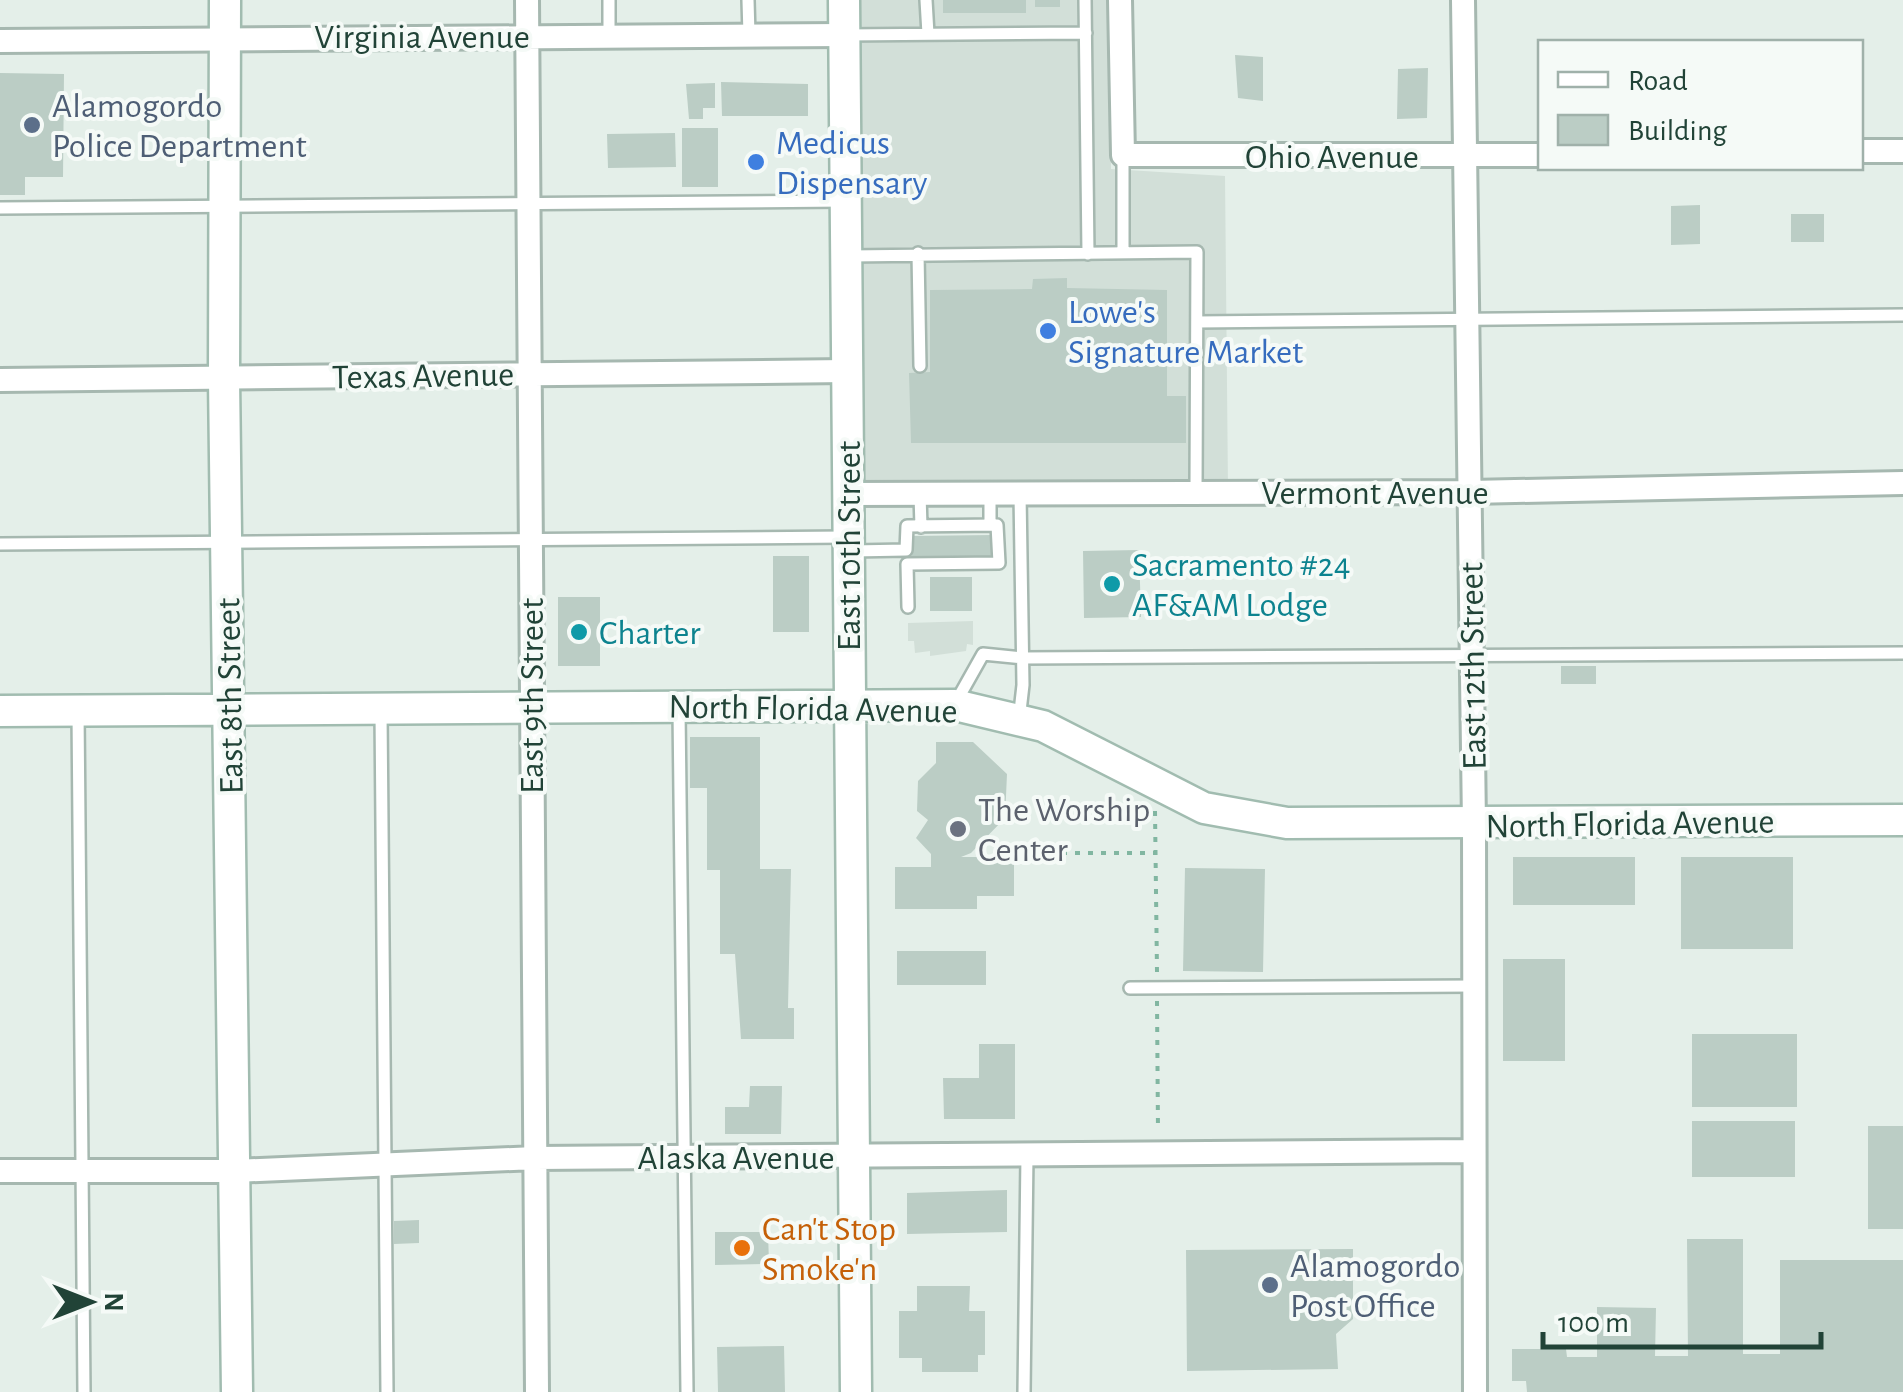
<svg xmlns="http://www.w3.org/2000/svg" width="1903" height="1392" font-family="'Alegreya Sans',sans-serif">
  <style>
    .built { fill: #d2dfd8 }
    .building { fill: #bbcdc5 }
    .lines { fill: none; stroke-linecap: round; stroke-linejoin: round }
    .lane-casing { stroke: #a6b8b0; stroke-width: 16 }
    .street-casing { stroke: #a6b8b0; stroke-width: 28 }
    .secondary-casing { stroke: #a1bcb0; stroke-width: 35 }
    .path { stroke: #81b6a1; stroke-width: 4; stroke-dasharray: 5 8; stroke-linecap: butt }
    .lane { stroke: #fff; stroke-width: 11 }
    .street { stroke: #fff; stroke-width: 22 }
    .secondary { stroke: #fff; stroke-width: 30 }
    .service-dot { fill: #5c6f8a; stroke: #f5faf7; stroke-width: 4 }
    .shop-dot { fill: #3f7fe0; stroke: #f5faf7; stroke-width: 4 }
    .culture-dot { fill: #0f9aa8; stroke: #f5faf7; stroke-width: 4 }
    .worship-dot { fill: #6b7280; stroke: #f5faf7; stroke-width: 4 }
    .food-dot { fill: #e8710a; stroke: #f5faf7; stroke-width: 4 }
    .labels { text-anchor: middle; stroke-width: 8; stroke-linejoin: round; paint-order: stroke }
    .street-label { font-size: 35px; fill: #214337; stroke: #f5faf7 }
    .service-label { font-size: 35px; fill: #4e5e75; stroke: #f5faf7; text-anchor: start }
    .shop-label { font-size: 35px; fill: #366cbe; stroke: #f5faf7; text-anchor: start }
    .culture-label { font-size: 35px; fill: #0d838f; stroke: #f5faf7; text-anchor: start }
    .worship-label { font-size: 35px; fill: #5b616d; stroke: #f5faf7; text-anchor: start }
    .food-label { font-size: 35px; fill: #c56008; stroke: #f5faf7; text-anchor: start }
  </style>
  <rect width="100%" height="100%" fill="#e4efe9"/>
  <!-- built -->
  <path class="built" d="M851,0h260v169l114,7 3,313h-374z
    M973,621v24l-6,-1 -1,7 -36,5v-5l-15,2 -1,-12h-6v-18z"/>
  <!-- building -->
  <path class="building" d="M943,0h83v13h-83z
    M1035,0h25v7h-25z
    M1235,55l28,2v44l-25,-3z
    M1428,68l-1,50 -30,1 1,-50z
    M0,73l64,1 -1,103h-38v18h-25z
    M721,82l87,2v32h-86z
    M715,83v25h-12v11h-14l-3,-35z
    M682,128h36v59h-36z
    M675,133l1,34 -68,1 -1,-34z
    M1700,205v39l-29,1v-39z
    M1791,214h33v28h-33z
    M1067,278v10l100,2v106h19v47h-275l-2,-70 21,-1v-82l102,-1 1,-10z
    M993,535v21l-81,1 -1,-21z
    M1139,550l2,67 -57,1 -1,-67z
    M773,556h36v76h-36z
    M930,577h42v34h-42z
    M558,597h42v69h-42z
    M1561,666h35v18h-35z
    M690,737h70v132h31l-3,139h6v31h-53l-6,-85h-15v-84h-13v-82h-17z
    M936,742h37l34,32 -2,44 -34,35 -10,4h53v39h-37v13h-82v-42h36v-13l-15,-16 12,-18 -11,-9 1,-30 18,-18z
    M1513,857h122v48h-122z
    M1681,857h112v92h-112z
    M1185,868l80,1 -2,103 -80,-1z
    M897,951h89v34h-89z
    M1503,959h62v102h-62z
    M1692,1034h105v73h-105z
    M979,1044h36v75h-71l-1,-41h36z
    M750,1086h32l-1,48h-56v-27h24z
    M1692,1121h103v56h-103z
    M1868,1126h35v103h-35z
    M1007,1190v42l-100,2v-41z
    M419,1220v23l-25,1v-23z
    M715,1232h53l1,32 -54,1z
    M1687,1239h56v115h37v-94h123v132h-376l-1,-11h-14v-32h54l1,8h30v-50l59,1 -1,48h33z
    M1353,1249v70l-17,15 2,35 -151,2 -1,-121z
    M917,1286h53l-1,25h16v44h-7v17h-56v-14h-23v-47h18z
    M784,1346l1,46h-67l-1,-45z"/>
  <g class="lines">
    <!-- lane casing -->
    <g class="lane-casing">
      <path id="lane" d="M748,0l1,35
        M926,0l2,34
        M1085,0l3,254
        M845,35l241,-2
        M609,36v-36
        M1123,155v98
        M0,208l845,-7
        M918,253l2,113
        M850,256l347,-4 -1,241
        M1197,322l706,-7
        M920,494l1,33
        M990,494v31
        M0,544l846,-7
        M853,551l53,-1 1,-24 90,-1 2,38 -92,1 1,43
        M956,702l27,-48 40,4 880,-5
        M679,710l8,682
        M78,711l6,681
        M381,712l6,680
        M1019,720l4,-35 -3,-191
        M1130,988l343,-2
        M1024,1392l3,-237"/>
    </g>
    <!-- street casing -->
    <g class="street-casing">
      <path id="street" d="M527,0l10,1392
        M1120,0l3,155h417
        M1463,0l11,825 1,567
        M0,41l844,-6
        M1860,151h43
        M0,380l847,-9
        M848,494l623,-2 432,-9
        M0,1171h235l300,-13 937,-7"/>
    </g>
    <!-- secondary casing -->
    <g class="secondary-casing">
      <path id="secondary" d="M225,0l-1,379 13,1013
        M844,0l12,1392
        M0,711l955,-6 88,21 161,82 83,15 616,-3"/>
    </g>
    <!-- path -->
    <path class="path" d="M1155,811l2,161
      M1010,853h146
      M1157,1001l1,130"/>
    <!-- lane -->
    <use href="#lane" class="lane"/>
    <!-- street -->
    <use href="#street" class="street"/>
    <!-- secondary -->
    <use href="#secondary" class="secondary"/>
  </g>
  <!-- markers -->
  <g class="service-dot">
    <circle cx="32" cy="125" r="10"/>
    <circle cx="1270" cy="1285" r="10"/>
  </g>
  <g class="shop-dot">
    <circle cx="756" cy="162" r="10"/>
    <circle cx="1048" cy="331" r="10"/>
  </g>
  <g class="culture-dot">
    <circle cx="1112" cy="584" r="10"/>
    <circle cx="579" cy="632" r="10"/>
  </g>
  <circle class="worship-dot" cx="958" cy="829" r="10"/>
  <circle class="food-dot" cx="742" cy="1248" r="10"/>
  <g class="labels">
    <!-- street labels -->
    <g class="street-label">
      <text x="422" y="48">Virginia Avenue</text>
      <text x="1332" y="168">Ohio Avenue</text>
      <text transform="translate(423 375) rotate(-1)" y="12">Texas Avenue</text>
      <text x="1375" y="504">Vermont Avenue</text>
      <text transform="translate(848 546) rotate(-90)" y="12">East 10th Street</text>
      <text transform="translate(1472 666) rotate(-91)" y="12">East 12th Street</text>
      <text transform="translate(229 696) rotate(-91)" y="12">East 8th Street</text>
      <text transform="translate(531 696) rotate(-90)" y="12">East 9th Street</text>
      <text transform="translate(813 708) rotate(1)" y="12">North Florida Avenue</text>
      <text transform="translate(1630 823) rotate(-1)" y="12">North Florida Avenue</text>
      <text x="736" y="1169">Alaska Avenue</text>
    </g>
    <!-- service labels -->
    <g class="service-label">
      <text x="52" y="117">Alamogordo<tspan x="52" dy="40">Police Department</tspan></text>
      <text x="1290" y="1277">Alamogordo<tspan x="1290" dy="40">Post Office</tspan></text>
    </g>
    <!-- shop labels -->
    <g class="shop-label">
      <text x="776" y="154">Medicus<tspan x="776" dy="40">Dispensary</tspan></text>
      <text x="1068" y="323">Lowe's<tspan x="1068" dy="40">Signature Market</tspan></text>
    </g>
    <!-- culture labels -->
    <g class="culture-label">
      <text x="1132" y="576">Sacramento #24<tspan x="1132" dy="40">AF&amp;AM Lodge</tspan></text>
      <text x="599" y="644">Charter</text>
    </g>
    <!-- worship labels -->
    <g class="worship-label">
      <text x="978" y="821">The Worship<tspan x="978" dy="40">Center</tspan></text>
    </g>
    <!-- food labels -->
    <g class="food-label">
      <text x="762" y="1240">Can't Stop<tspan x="762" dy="40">Smoke'n</tspan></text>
    </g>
  </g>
  <!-- legend -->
  <rect x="1538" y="40" width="325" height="130" fill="#f5faf7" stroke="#a0b1aa" stroke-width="2.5"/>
  <rect x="1558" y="72" width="50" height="15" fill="#ffffff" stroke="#a0b1aa" stroke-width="2.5"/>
  <text x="1628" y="90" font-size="30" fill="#214337">Road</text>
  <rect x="1558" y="115" width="50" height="30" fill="#bbcdc5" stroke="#a0b1aa" stroke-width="2.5"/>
  <text x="1628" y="140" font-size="30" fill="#214337">Building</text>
  <!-- north arrow -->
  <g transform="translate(90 1302) rotate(90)" stroke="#f5faf7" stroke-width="8" paint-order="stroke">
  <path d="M0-8L18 38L0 25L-18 38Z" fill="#214337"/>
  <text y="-15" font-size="28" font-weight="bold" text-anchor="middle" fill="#214337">N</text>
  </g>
  <!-- scale -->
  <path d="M1543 1332v15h278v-15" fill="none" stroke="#214337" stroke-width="5"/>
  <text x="1558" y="1332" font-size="30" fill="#214337" stroke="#f5faf7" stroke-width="8" paint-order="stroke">100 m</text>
</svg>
